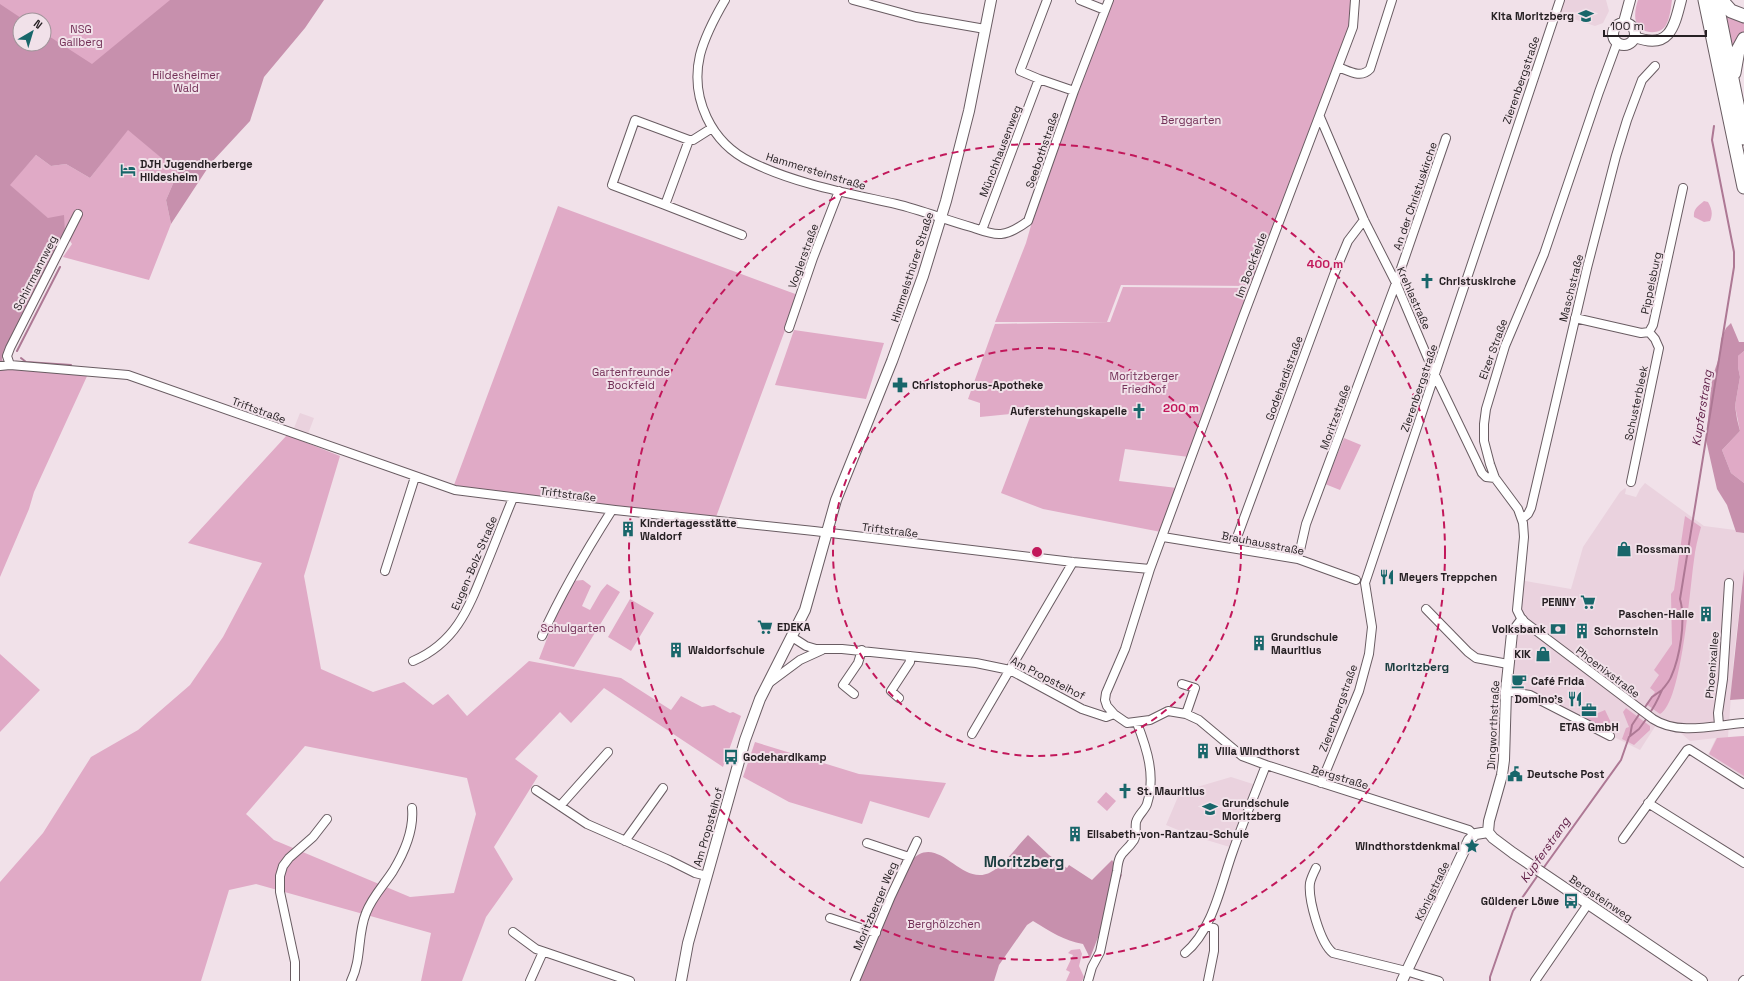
<svg xmlns="http://www.w3.org/2000/svg" width="1744" height="981" font-family="'Space Grotesk',sans-serif">
  <style>
    .built { fill: #ead2de }
    .green { fill: #e0aac6; fill-rule: evenodd }
    .forest { fill: #c790ad }
    .lines { fill: none; stroke-linecap: round; stroke-linejoin: round }
    .stream { stroke: #ad7894; stroke-width: 2 }
    .minor-casing { stroke: #695c62; stroke-width: 10 }
    .tertiary-casing { stroke: #695c62; stroke-width: 12 }
    .trunk-casing { stroke: #695c62; stroke-width: 15 }
    .minor { stroke: #fff; stroke-width: 8 }
    .tertiary { stroke: #fff; stroke-width: 10 }
    .trunk { stroke: #fff; stroke-width: 13 }
    .ring { fill: none; stroke: #c2185b; stroke-width: 2; stroke-dasharray: 7 5 }
    .labels { text-anchor: middle; stroke-width: 4; stroke-linejoin: round; paint-order: stroke }
    .poi-label { font-size: 11px; font-weight: bold; fill: #262023; stroke: #f1e1e9; text-anchor: start }
    .park-label { font-size: 11px; fill: #733057; stroke: #f1e1e9 }
    .street-label { font-size: 11px; fill: #262023; stroke: #f1e1e9 }
    .water-label { font-size: 12px; font-style: italic; fill: #5c1a43; stroke: #f1e1e9 }
    .neighbourhood-label { font-size: 12px; font-weight: bold; fill: #1b3d3f; stroke: #f1e1e9 }
    .district-label { font-size: 15px; font-weight: bold; fill: #1b3d3f; stroke: #f1e1e9 }
    .centre { fill: #c2185b; stroke: #f1e1e9; stroke-width: 2 }
    .ring-label { font-size: 12px; text-anchor: middle; font-weight: bold; fill: #c2185b; stroke: #f1e1e9; stroke-width: 4; stroke-linejoin: round; paint-order: stroke }
  </style>
  <rect width="100%" height="100%" fill="#f1e1e9"/>
  <!-- built -->
  <path class="built" d="M1560,0h46l3,11 -6,12 -8,3 -40,-13z
    M300,413l14,5 -6,16 -14,-6z
    M1645,483l59,43 31,4 1,2 8,1v36l-10,86 -6,82 16,-1v42l-36,-23 8,-17 -26,3 -15,-13 -17,-6 -18,28 -110,-55 -24,-4 13,-67 -2,-14 2,-30 52,9 12,-42 37,-55 5,-4 1,1 -1,5 11,3 4,-8z
    M1231,777l25,8 -23,63 -43,-13 -24,-10 14,-33z"/>
  <!-- green -->
  <path class="green" d="M0,0h176l-109,86 -67,-55zM20,20h24v24h-24z
    M1111,0h245l-1,17 -103,269 -131,-1 -14,37h-112l31,-79 10,-35z
    M1638,0h34c-1,7 -2,18 -6,25 -6,11 -26,9 -30,-3 -2,-7 0,-16 2,-22z
    M1723,9l21,10v14l-11,25z
    M128,129l50,43 -12,28 5,24 -22,56 -86,-23 9,-13 -7,-11 -56,-48 27,-30 15,11 15,-2 24,14z
    M1704,201l4,1c4,7 5,12 2,19l-6,1 -10,-5c-1,-8 4,-11 10,-16z
    M558,206l240,89 -82,222 -204,-20 -58,-12z
    M1123,287l128,1 -62,169 -64,-8 -6,32 58,7 -16,44 -118,-23 -42,-16 31,-81 -52,5v-14l-12,-4 27,-75 115,-2z
    M794,330l90,13 -18,56 -91,-14z
    M1744,351v132l-13,-10 -9,-23 18,-19 -5,-25 5,-29 -2,-10v-11z
    M0,369l88,5 -54,118 -5,17 -29,68z
    M287,435l53,21 -36,120 17,93 52,23 31,-10 29,23 15,-11 19,22 62,-55 92,17 50,32 10,-14 21,11 12,-2 16,8 3,-1 8,4 -18,51 -119,-79 -33,35 -11,-11 -45,47 23,17 -44,71 19,32 -27,38 -24,64h-41l10,-48 -175,-49 -27,6 -28,91h-201v-99l43,-49 48,-76 47,-27 52,-45 33,-48 39,-74 -74,-20zM305,746l162,32 9,36 -22,79 -44,4 -136,-57 -28,-26z
    M1344,438l17,7 -21,45 -15,-6z
    M1685,516l16,11c-3,11 -6,22 -7,33 -4,26 -12,143 -34,154l-14,-10 9,-12 -5,-4 9,-13 -5,-5 18,-26 -1,-50 3,-4z
    M583,580l8,6 -9,20 8,4 11,-19 6,-7 13,8 -46,75 -35,-8 14,-36 20,-42z
    M630,599l24,14 -23,38 -23,-14z
    M0,654l40,36 -40,42z
    M1626,708l24,18v4l-16,15 -12,-6 4,-11 3,-1 -6,-15z
    M1605,710l9,19 -1,4 -27,-15z
    M1744,736v40l-35,-22 8,-16z
    M755,742l104,32 87,9 -17,35 -59,-17 -8,23 -73,-22 -46,-25z
    M1106,792l10,9 -9,10 -10,-9z
    M1080,949l2,5 -3,12 5,11 -2,4h-16l4,-9 -4,-2 7,-15 -5,-2 3,-3z"/>
  <!-- forest -->
  <path class="forest" d="M170,0h154l-19,28 -41,49 -14,44 -39,42 -40,61 -5,-24 12,-28 -50,-42 -38,48 -24,-14 -15,2 -15,-11 -26,30 38,33 16,-3 1,18 -63,126 4,10h-6v-365l24,16h-4v24h24v-11l48,31z
    M1731,323l8,19h5v9l-6,5v11l2,10 -5,29 2,13 3,12 -18,19 9,23 13,10v50l-8,-1 -9,-27 -10,-16 -11,-49 6,-62 8,-23 1,-16 5,-11z
    M1744,569v130l-14,1z
    M1028,835l21,20 18,13 2,-3 23,15 20,-20 10,15 -32,83 -7,-14c-19,-3 -33,-13 -50,-23l-6,4 -28,40 -5,16h-136l51,-118c29,-35 51,26 82,9 13,-7 27,-27 37,-37z"/>
  <g class="lines">
    <!-- stream -->
    <path class="stream" d="M17,351l43,-84
      M21,358l5,4 45,3
      M1643,710l9,-13 10,-7
      M1649,714c6,-8 9,-15 13,-24 3,-4 7,-8 9,-13 9,-20 15,-57 9,-78l54,-332v-15l-22,-112 2,-14
      M1630,736l2,-11 8,-12
      M1542,870l79,-110 8,-23 10,-8 8,-11
      M1490,981v-4l23,-66 25,-36"/>
    <!-- minor casing -->
    <g class="minor-casing">
      <path id="minor" d="M725,0c-10,17 -20,36 -25,55 -10,43 11,88 51,107 45,22 96,31 145,42 25,6 50,16 75,23 9,3 21,8 30,7 10,-1 19,-7 27,-13l46,-130 35,-91
        M853,0l63,17 69,12
        M1080,0l25,10
        M1355,0l-2,27 -110,290 -93,252 -25,80 -19,44 -1,7 2,6 7,8 13,9 23,-3 18,-9 18,3 13,6 43,36 24,9 203,65 5,5
        M1617,43l-18,49 -55,162 -39,92 -19,63 -2,15v17l6,23 5,14 23,31 5,14 1,14 -7,73 5,10 131,99c26,17 62,6 91,4
        M1338,67c11,4 23,12 32,2l22,-69
        M1039,79l-19,-8 27,-71
        M1320,117l44,103 32,63 39,92 39,81 8,17 4,4 9,1
        M689,140l-24,65 -53,-20 23,-65 54,20h4l19,-12
        M665,205l77,30
        M982,230l57,-151 35,12
        M1575,318l66,15 8,-1 4,-7 30,-137
        M789,328l24,-70 26,-67
        M10,365l-3,-9 3,-8 68,-134
        M0,366l10,-1 118,10 327,115 160,20 199,21 259,31 77,7
        M1631,482l28,-134 -4,-9 -6,-7
        M1522,519l6,-5 3,-6 56,-240 29,-112 11,-36 15,-40 13,-14
        M1163,537l135,22 58,21
        M1233,548l102,-276 13,-31 16,-21
        M1298,559l8,-35 90,-241 50,-145
        M385,571l30,-94
        M1426,609l42,43 8,6 32,6
        M542,636c20,-45 44,-85 70,-126
        M792,637l14,9 10,3h26l134,14 34,7 72,39 24,8 8,-3
        M413,661c42,-18 55,-51 71,-91 10,-24 19,-48 29,-72
        M769,683l31,-23 22,-10
        M1182,684l13,4 -9,26
        M1506,691l24,4 80,41
        M854,694l-11,-9 15,-22 4,-13
        M899,698l-8,-7 19,-29v-6
        M1719,725l-1,-12 5,-34 6,-96
        M972,734l101,-172
        M1321,783l38,-92 10,-37 3,-27 -7,-44 195,-583
        M536,790l51,34 82,36 26,13 12,3
        M1648,803l96,60
        M560,806l48,-54
        M1623,839l64,-89 2,-1 55,35
        M625,841l38,-53
        M867,843l42,14
        M1316,868c-2,4 -5,10 -6,15 -2,16 10,60 23,70l73,18 33,10
        M830,918l46,15
        M1207,926l7,2v23l-6,30
        M513,932l23,17 94,32
        M1185,953c28,-23 36,-69 48,-102 10,-29 22,-57 33,-86
        M295,981v-19l-15,-70v-16l3,-10 6,-8 24,-21 14,-18
        M351,981c11,-22 6,-46 15,-68 6,-16 18,-28 27,-42 11,-18 21,-42 19,-63
        M530,981l13,-29
        M855,981l36,-85 26,-55
        M1088,981l4,-14 8,-15 17,-81c2,-21 7,-16 17,-31 3,-5 1,-12 2,-18 2,-7 9,-12 11,-18 9,-28 0,-55 -10,-81
        M1535,981l53,-77
        M1743,981l1,-1"/>
    </g>
    <!-- tertiary casing -->
    <g class="tertiary-casing">
      <path id="tertiary" d="M1624,22l6,-22
        M1613 34a11 11 0 1 1 22 0a11 11 0 1 1-22 0Z
        M1635,37c34,13 39,-9 46,-37
        M1488,832l5,6 20,15 189,128
        M1488,832l1,-11 13,-46 2,-15 2,-69 6,-58 10,-13
        M681,981l7,-38 57,-203 15,-41 45,-89 31,-110 56,-139 31,-85 23,-75 23,-90 22,-111
        M1402,981l67,-141 7,-6 12,-2"/>
    </g>
    <!-- trunk casing -->
    <g class="trunk-casing">
      <path id="trunk" d="M1705,0l39,187
        M1716,0l28,138
        M1721,0l10,11 13,5
        M1734,73l4,-23 6,-11"/>
    </g>
    <!-- minor -->
    <use href="#minor" class="minor"/>
    <!-- tertiary -->
    <use href="#tertiary" class="tertiary"/>
    <!-- trunk -->
    <use href="#trunk" class="trunk"/>
  </g>
  <!-- distance rings -->
  <g class="ring">
    <circle cx="1037" cy="552" r="204"/>
    <circle cx="1037" cy="552" r="408"/>
  </g>
  <!-- icons -->
  <defs>
    <g id="school-bare" transform="scale(1.2)"><path d="M0-5L7-2L0 1L-7-2ZM-4 1L0 2.5L4 1V4Q0 6-4 4Z" fill="#18666a" stroke="#f1e1e9" stroke-width="2.5" paint-order="stroke"/></g>
    <g id="hotel-bare" transform="scale(1.2)"><path d="M-6-4.5h1.5V1H6V5H4.5V3h-9V5H-6ZM-4 0a1.8 1.8 0 1 1 3.6 0ZM.5 0V-2.5h3Q6-2.5 6 0Z" fill="#18666a" stroke="#f1e1e9" stroke-width="2.5" paint-order="stroke"/></g>
    <g id="church-bare" transform="scale(1.2)"><path d="M-1.2-6h2.4v3.5h3.3v2.4h-3.3V6h-2.4V-.1h-3.3v-2.4h3.3Z" fill="#18666a" stroke="#f1e1e9" stroke-width="2.5" paint-order="stroke"/></g>
    <g id="pharmacy-bare" transform="scale(1.2)"><path d="M-2-6h4v4h4v4h-4v4h-4v-4h-4v-4h4Z" fill="#18666a" stroke="#f1e1e9" stroke-width="2.5" paint-order="stroke"/></g>
    <g id="building-bare" transform="scale(1.2)"><path d="M-4-6H4V6H1V3H-1V6H-4ZM-2.5-4.3h1.7v1.8h-1.7ZM.8-4.3h1.7v1.8H.8ZM-2.5-1h1.7V.8h-1.7ZM.8-1h1.7V.8H.8Z" fill="#18666a" stroke="#f1e1e9" stroke-width="2.5" paint-order="stroke"/></g>
    <g id="shop-bare" transform="scale(1.2)"><path d="M-5-2.5h2.3a2.7 3.5 0 0 1 5.4 0H5L5.5 6h-11ZM-1.5-2.5h3a1.5 2.3 0 0 0-3 0Z" fill="#18666a" stroke="#f1e1e9" stroke-width="2.5" paint-order="stroke"/></g>
    <g id="restaurant-bare" transform="scale(1.2)"><path d="M-5-6h1v4h1v-4h1v4h1v-4h1v5L-1.5 .5V6h-2V.5L-5-1ZM5-6V6H3V1.5H1.5Q1.5-4 5-6Z" fill="#18666a" stroke="#f1e1e9" stroke-width="2.5" paint-order="stroke"/></g>
    <g id="supermarket-bare" transform="scale(1.2)"><path d="M-6-5.5h2.5l.6 2H6L4.5 2H-2.5L-4.4-4H-6ZM-1.5 3.2a1.3 1.3 0 1 0 .1 0ZM3 3.2a1.3 1.3 0 1 0 .1 0Z" fill="#18666a" stroke="#f1e1e9" stroke-width="2.5" paint-order="stroke"/></g>
    <g id="bank-bare" transform="scale(1.2)"><path d="M-6-4H6V4H-6ZM0-2.3a2.3 2.3 0 1 0 0 4.6a2.3 2.3 0 1 0 0-4.6Z" fill="#18666a" stroke="#f1e1e9" stroke-width="2.5" paint-order="stroke"/></g>
    <g id="cafe-bare" transform="scale(1.2)"><path d="M-5.5-4.5H6V0H3Q3 3.5 0 3.5H-2.5Q-5.5 3.5-5.5 0ZM3-3.2v2h1.7v-2ZM-6 4.5H4V6H-6Z" fill="#18666a" stroke="#f1e1e9" stroke-width="2.5" paint-order="stroke"/></g>
    <g id="office-bare" transform="scale(1.2)"><path d="M-6-3h4V-5.5h4V-3h4V5H-6ZM-1-4.5V-3h2v-1.5ZM-6 0V1H6V0Z" fill="#18666a" stroke="#f1e1e9" stroke-width="2.5" paint-order="stroke"/></g>
    <g id="bus-bare" transform="scale(1.2)"><path d="M-5-6H5V4H4V6H2V4H-2V6H-4V4H-5ZM-3.5-4V0h7V-4ZM-3.5 1.2v1.5H-2V1.2ZM2 1.2v1.5H3.5V1.2Z" fill="#18666a" stroke="#f1e1e9" stroke-width="2.5" paint-order="stroke"/></g>
    <g id="civic-bare" transform="scale(1.2)"><path d="M-.6-6.5H3V-4.5H.6V-3L4-1V1h2V6H-6V1h2V-1L-.6-3ZM-1.2 2.5V6h2.4V2.5Z" fill="#18666a" stroke="#f1e1e9" stroke-width="2.5" paint-order="stroke"/></g>
    <g id="sight-bare" transform="scale(1.2)"><path d="M0-6L1.8-2.2L6-1.7L2.9 1.2L3.7 5.4L0 3.3L-3.7 5.4L-2.9 1.2L-6-1.7L-1.8-2.2Z" fill="#18666a" stroke="#f1e1e9" stroke-width="2.5" paint-order="stroke"/></g>
  </defs>
  <g fill-rule="evenodd">
    <use href="#school-bare" x="1586" y="16"/>
    <use href="#hotel-bare" x="128" y="170"/>
    <use href="#church-bare" x="1427" y="281"/>
    <use href="#pharmacy-bare" x="900" y="385"/>
    <use href="#church-bare" x="1139" y="411"/>
    <use href="#building-bare" x="628" y="529"/>
    <use href="#shop-bare" x="1624" y="549"/>
    <use href="#restaurant-bare" x="1387" y="577"/>
    <use href="#supermarket-bare" x="1588" y="602"/>
    <use href="#building-bare" x="1706" y="614"/>
    <use href="#supermarket-bare" x="765" y="627"/>
    <use href="#bank-bare" x="1558" y="629"/>
    <use href="#building-bare" x="1582" y="631"/>
    <use href="#building-bare" x="1259" y="643"/>
    <use href="#building-bare" x="676" y="650"/>
    <use href="#shop-bare" x="1543" y="654"/>
    <use href="#cafe-bare" x="1519" y="681"/>
    <use href="#restaurant-bare" x="1575" y="699"/>
    <use href="#office-bare" x="1589" y="710"/>
    <use href="#building-bare" x="1203" y="751"/>
    <use href="#bus-bare" x="731" y="757"/>
    <use href="#civic-bare" x="1515" y="774"/>
    <use href="#church-bare" x="1125" y="791"/>
    <use href="#school-bare" x="1210" y="809"/>
    <use href="#building-bare" x="1075" y="834"/>
    <use href="#sight-bare" x="1472" y="846"/>
    <use href="#bus-bare" x="1571" y="901"/>
  </g>
  <g class="labels">
    <!-- poi labels -->
    <g class="poi-label">
      <text x="1574" y="20" text-anchor="end">Kita Moritzberg</text>
      <text x="140" y="168">DJH Jugendherberge<tspan x="140" dy="13">Hildesheim</tspan></text>
      <text x="1439" y="285">Christuskirche</text>
      <text x="912" y="389">Christophorus-Apotheke</text>
      <text x="1127" y="415" text-anchor="end">Auferstehungskapelle</text>
      <text x="640" y="527">Kindertagesstätte<tspan x="640" dy="13">Waldorf</tspan></text>
      <text x="1636" y="553">Rossmann</text>
      <text x="1399" y="581">Meyers Treppchen</text>
      <text x="1576" y="606" text-anchor="end">PENNY</text>
      <text x="1694" y="618" text-anchor="end">Paschen-Halle</text>
      <text x="777" y="631">EDEKA</text>
      <text x="1546" y="633" text-anchor="end">Volksbank</text>
      <text x="1594" y="635">Schornstein</text>
      <text x="1271" y="641">Grundschule<tspan x="1271" dy="13">Mauritius</tspan></text>
      <text x="688" y="654">Waldorfschule</text>
      <text x="1531" y="658" text-anchor="end">KiK</text>
      <text x="1531" y="685">Café Frida</text>
      <text x="1563" y="703" text-anchor="end">Domino's</text>
      <text x="1589" y="731" text-anchor="middle">ETAS GmbH</text>
      <text x="1215" y="755">Villa Windthorst</text>
      <text x="743" y="761">Godehardikamp</text>
      <text x="1527" y="778">Deutsche Post</text>
      <text x="1137" y="795">St. Mauritius</text>
      <text x="1222" y="807">Grundschule<tspan x="1222" dy="13">Moritzberg</tspan></text>
      <text x="1087" y="838">Elisabeth-von-Rantzau-Schule</text>
      <text x="1460" y="850" text-anchor="end">Windthorstdenkmal</text>
      <text x="1559" y="905" text-anchor="end">Güldener Löwe</text>
    </g>
    <!-- park labels -->
    <g class="park-label">
      <text x="81" y="33">NSG<tspan x="81" dy="13">Gallberg</tspan></text>
      <text x="186" y="79">Hildesheimer<tspan x="186" dy="13">Wald</tspan></text>
      <text x="1191" y="124">Berggarten</text>
      <text x="631" y="376">Gartenfreunde<tspan x="631" dy="13">Bockfeld</tspan></text>
      <text x="1144" y="380">Moritzberger<tspan x="1144" dy="13">Friedhof</tspan></text>
      <text x="573" y="632">Schulgarten</text>
      <text x="944" y="928">Berghölzchen</text>
    </g>
    <!-- street labels -->
    <g class="street-label">
      <text transform="translate(1521 80) rotate(-71)" y="4">Zierenbergstraße</text>
      <text transform="translate(1042 150) rotate(-71)" y="4">Seebothstraße</text>
      <text transform="translate(1000 151) rotate(-69)" y="4">Münchhausenweg</text>
      <text transform="translate(816 171) rotate(17)" y="4">Hammersteinstraße</text>
      <text transform="translate(1415 196) rotate(-71)" y="4">An der Christuskirche</text>
      <text transform="translate(803 256) rotate(-70)" y="4">Voglerstraße</text>
      <text transform="translate(1251 265) rotate(-69)" y="4">Im Bockfelde</text>
      <text transform="translate(912 267) rotate(-72)" y="4">Himmelsthürer Straße</text>
      <text transform="translate(35 273) rotate(-63)" y="4">Schirrmannweg</text>
      <text transform="translate(1651 283) rotate(-78)" y="4">Pippelsburg</text>
      <text transform="translate(1571 288) rotate(-76)" y="4">Maschstraße</text>
      <text transform="translate(1414 298) rotate(66)" y="4">Krehlastraße</text>
      <text transform="translate(1493 349) rotate(-70)" y="4">Elzer Straße</text>
      <text transform="translate(1284 378) rotate(-70)" y="4">Godehardistraße</text>
      <text transform="translate(1419 388) rotate(-71)" y="4">Zierenbergstraße</text>
      <text transform="translate(1636 403) rotate(-78)" y="4">Schusterbleek</text>
      <text transform="translate(259 410) rotate(20)" y="4">Triftstraße</text>
      <text transform="translate(1335 417) rotate(-70)" y="4">Moritzstraße</text>
      <text transform="translate(568 494) rotate(7)" y="4">Triftstraße</text>
      <text transform="translate(890 530) rotate(7)" y="4">Triftstraße</text>
      <text transform="translate(1263 543) rotate(11)" y="4">Brauhausstraße</text>
      <text transform="translate(474 563) rotate(-67)" y="4">Eugen-Bolz-Straße</text>
      <text transform="translate(1712 665) rotate(-85)" y="4">Phoenixallee</text>
      <text transform="translate(1608 672) rotate(37)" y="4">Phoenixstraße</text>
      <text transform="translate(1048 678) rotate(27)" y="4">Am Propsteihof</text>
      <text transform="translate(1338 708) rotate(-70)" y="4">Zierenbergstraße</text>
      <text transform="translate(1493 725) rotate(-87)" y="4">Dingworthstraße</text>
      <text transform="translate(1340 777) rotate(17)" y="4">Bergstraße</text>
      <text transform="translate(708 827) rotate(-74)" y="4">Am Propsteihof</text>
      <text transform="translate(1432 891) rotate(-64)" y="4">Königstraße</text>
      <text transform="translate(1601 898) rotate(34)" y="4">Bergsteinweg</text>
      <text transform="translate(875 906) rotate(-67)" y="4">Moritzberger Weg</text>
    </g>
    <!-- water labels -->
    <g class="water-label">
      <text transform="translate(1702 408) rotate(-81)" y="4">Kupferstrang</text>
      <text transform="translate(1545 850) rotate(-55)" y="4">Kupferstrang</text>
    </g>
    <!-- neighbourhood labels -->
    <g class="neighbourhood-label">
      <text x="1417" y="671">Moritzberg</text>
    </g>
    <!-- district labels -->
    <g class="district-label">
      <text x="1024" y="867">Moritzberg</text>
    </g>
  </g>
  <circle cx="1037" cy="552" r="6" class="centre"/>
  <g class="ring-label">
    <text x="1325" y="268">400 m</text>
    <text x="1181" y="412">200 m</text>
  </g>
  <!-- north arrow -->
  <g transform="translate(32 32) rotate(38)"><circle r="19" fill="#f1e1e9" stroke="#a0949a"/>
  <path d="M0-3L7 15L0 10L-7 15Z" fill="#18666a"/>
  <text y="-6" font-size="11" font-weight="bold" text-anchor="middle" fill="#262023">N</text>
  </g>
  <!-- scale -->
  <path d="M1604 30v6h102v-6" fill="none" stroke="#262023" stroke-width="2"/>
  <text x="1610" y="30" font-size="12" fill="#262023" stroke="#f1e1e9" stroke-width="3" paint-order="stroke">100 m</text>
</svg>
